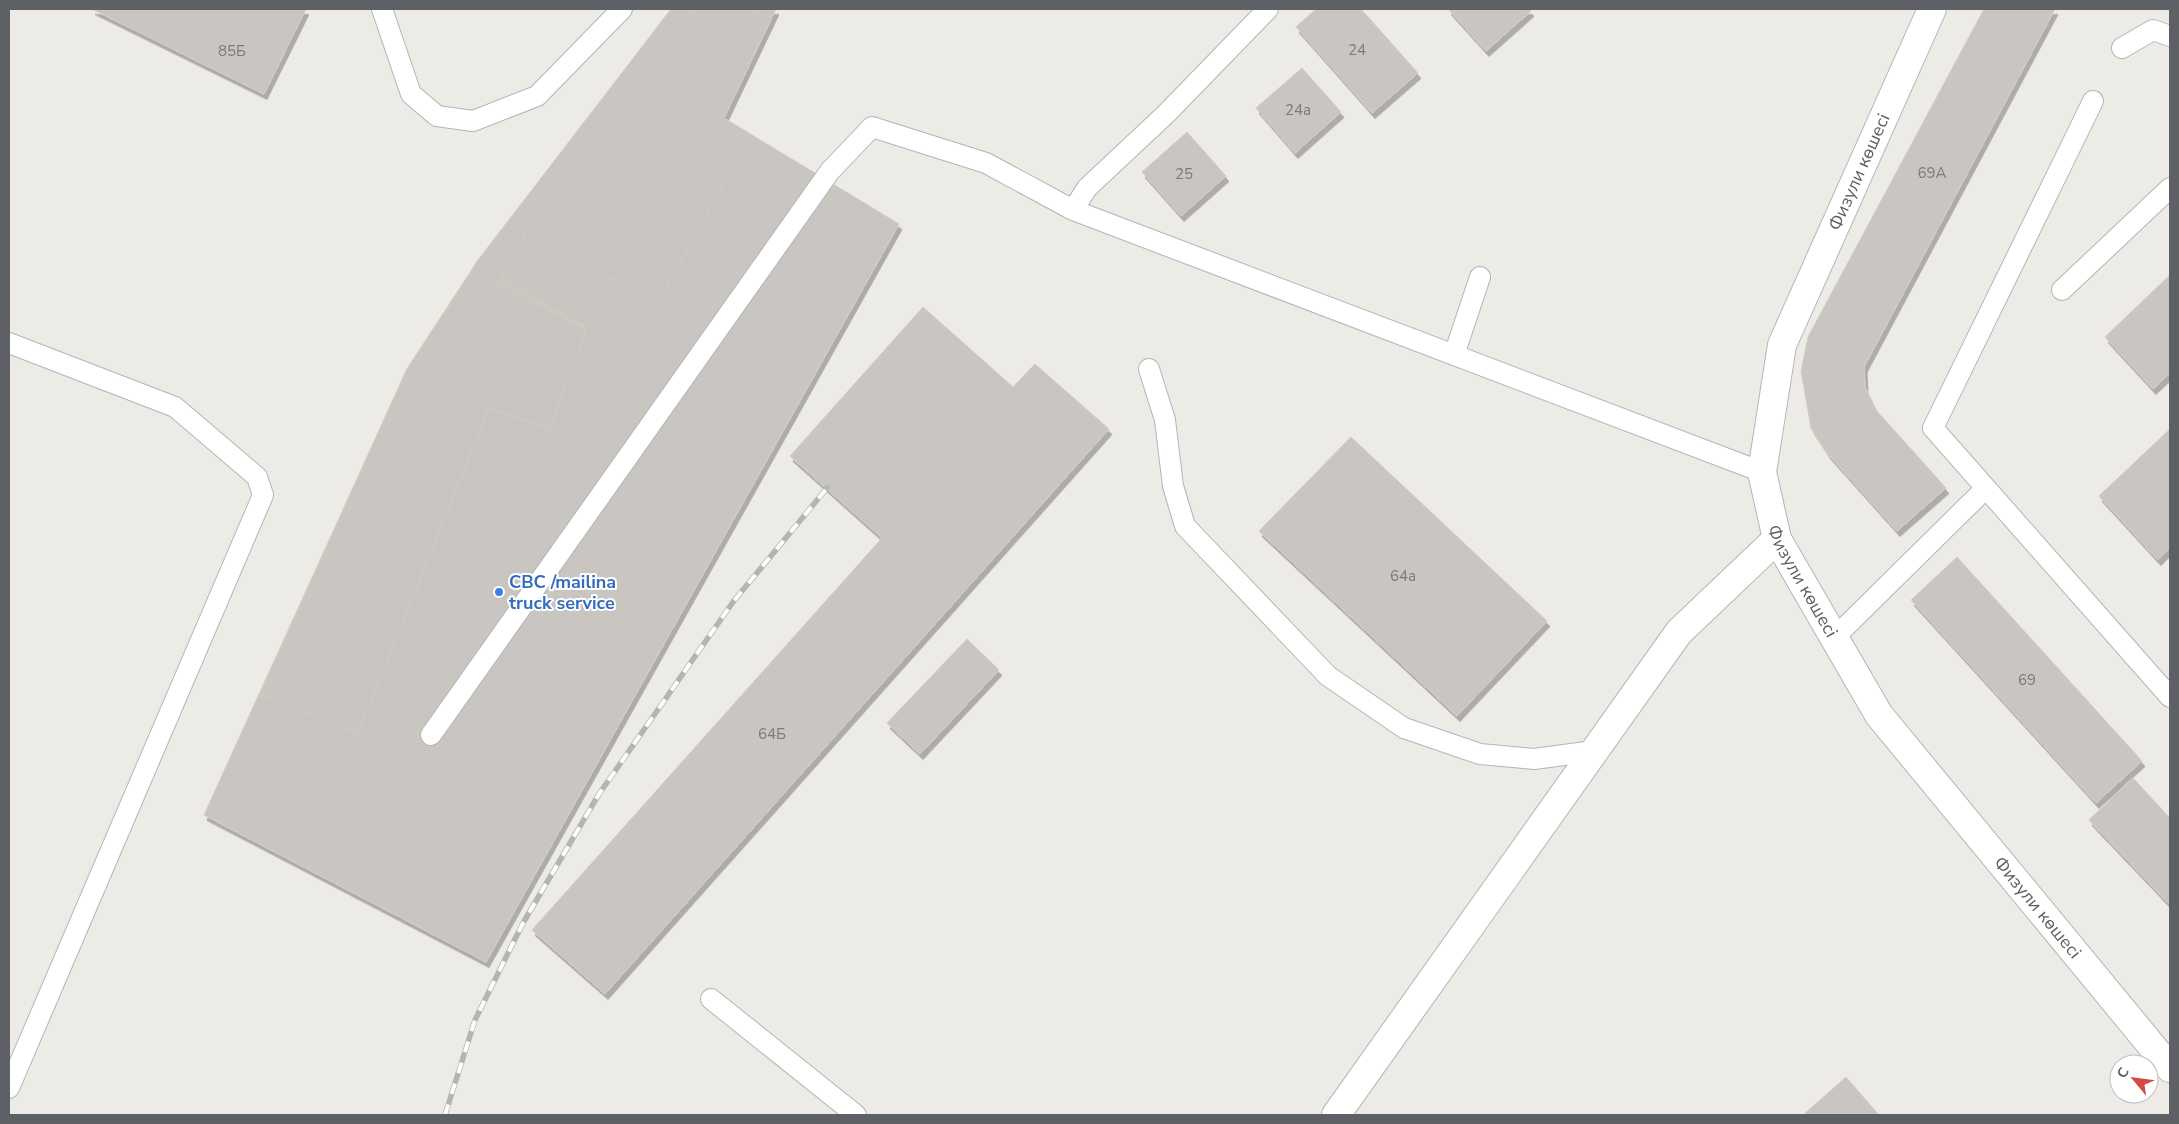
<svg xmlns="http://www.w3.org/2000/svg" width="2179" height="1124" font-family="'Nunito Sans',sans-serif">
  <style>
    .building { fill: #c9c6c2; stroke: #d1cdc4; filter: url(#shadow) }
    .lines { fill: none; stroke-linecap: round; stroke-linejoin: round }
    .service-casing { stroke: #b2b5b8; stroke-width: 22 }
    .minor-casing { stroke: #b2b5b8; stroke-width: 30 }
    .tertiary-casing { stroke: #b2b5b8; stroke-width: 30 }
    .service { stroke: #fff; stroke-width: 20 }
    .minor { stroke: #fff; stroke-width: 28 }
    .tertiary { stroke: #fff; stroke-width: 28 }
    .rail-casing { stroke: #b3b4b4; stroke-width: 5.5 }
    .rail { stroke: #fff; stroke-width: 4; stroke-dasharray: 11; stroke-linecap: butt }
    .shop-dot { fill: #3f7fe0; stroke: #fff; stroke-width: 2 }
    .labels { text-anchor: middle; stroke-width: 4; stroke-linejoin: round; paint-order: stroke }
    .number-label { font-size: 15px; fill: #787a7c }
    .street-label { font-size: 18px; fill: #5d6064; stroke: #fff }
    .shop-label { font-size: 18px; font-weight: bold; fill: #366cbe; stroke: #fff; text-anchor: start }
  </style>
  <defs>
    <filter id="shadow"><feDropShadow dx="3" dy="5.5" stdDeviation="0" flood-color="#0004"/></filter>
  </defs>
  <rect width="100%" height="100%" fill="#edebe5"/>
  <!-- building -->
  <path class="building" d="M92,9h214l-42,85z
    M671,9h105l-52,109 175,106 -413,738 -282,-147 203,-446 71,-109z
    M695,9h63l-87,147 52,29 -65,118 -48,-26 -27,49 -83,-47 45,-80 24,13z
    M1316,9h45l57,64 -46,40 -76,-86z
    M1448,9h81l2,2 -45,40z
    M1984,9h71l-191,358 1,21 11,22 70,78 -49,43 -69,-77 -17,-26 -10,-57 7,-34z
    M1302,68l39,44 -46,41 -39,-45z
    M1187,132l39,44 -45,40 -39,-44z
    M472,270l114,59 -36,100 -61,-21 -131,325 -98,-39 147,-325z
    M2170,275v98l-17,16 -48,-52z
    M923,307l90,80 22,-23 74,65 -504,565 -73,-64 350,-392 -92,-82z
    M2170,429v119l-12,12 -59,-64z
    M1351,437l196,184 -90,95 -198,-185z
    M1957,557l185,204 -46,42 -185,-203z
    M967,639l32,31 -79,84 -33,-31z
    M2133,778l37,40v87l-81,-85z
    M1846,1077l33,38h-76z"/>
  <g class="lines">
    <!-- service casing -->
    <g class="service-casing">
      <path id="service" d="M382,9l29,85 26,22 36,5 64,-25 85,-87
        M2122,48l31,-18 17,6
        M2093,101l-160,327 237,269
        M1073,210l14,-22 79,-74 102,-105
        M2062,290l108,-102
        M9,343l166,64 82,70 6,18 -254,593
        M1454,355l26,-78
        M1149,369l16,51 8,66 12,40 143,150 76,52 76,26 54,5 60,-8
        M1834,638l152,-150
        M431,735l399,-564 42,-44 114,36 87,47 689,262
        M711,999l145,116"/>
    </g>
    <!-- minor casing -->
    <g class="minor-casing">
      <path id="minor" d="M1336,1115l343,-483 98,-93"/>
    </g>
    <!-- tertiary casing -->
    <g class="tertiary-casing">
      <g id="tertiary">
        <path id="s1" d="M1932,9l-150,336 -20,127 15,67 102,176 291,353"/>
      </g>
    </g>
    <!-- service -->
    <use href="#service" class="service"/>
    <!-- minor -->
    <use href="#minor" class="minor"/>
    <!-- tertiary -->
    <use href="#tertiary" class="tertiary"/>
    <!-- rail casing -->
    <g class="rail-casing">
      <path id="rail" d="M445,1115l30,-95 48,-97 76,-129 134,-192 94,-114"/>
    </g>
    <!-- rail -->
    <use href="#rail" class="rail"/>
  </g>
  <!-- markers -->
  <circle class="shop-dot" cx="499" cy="592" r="5"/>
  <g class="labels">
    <!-- number labels -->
    <g class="number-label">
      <text x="1357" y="55">24</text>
      <text x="232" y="56">85Б</text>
      <text x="1298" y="115">24а</text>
      <text x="1932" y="178">69А</text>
      <text x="1184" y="179">25</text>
      <text x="1403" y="581">64а</text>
      <text x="2027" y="685">69</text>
      <text x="772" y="739">64Б</text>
    </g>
    <!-- street labels -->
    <g class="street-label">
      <text transform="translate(1859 172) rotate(-66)" y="6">Физули көшесі</text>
      <text dy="6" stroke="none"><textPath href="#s1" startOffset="614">Физули көшесі</textPath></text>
      <text dy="6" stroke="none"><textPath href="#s1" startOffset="1018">Физули көшесі</textPath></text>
    </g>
    <!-- shop labels -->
    <g class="shop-label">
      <text x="509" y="588">CBC /mailina<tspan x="509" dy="21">truck service</tspan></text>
    </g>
  </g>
  <!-- border -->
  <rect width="2179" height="1124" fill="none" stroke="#5d6064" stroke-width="20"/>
  <!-- north arrow -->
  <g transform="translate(2134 1079) rotate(299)"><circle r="24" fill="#ffffff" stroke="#bebfc1"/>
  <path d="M0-4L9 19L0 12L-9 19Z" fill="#d44b45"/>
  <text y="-8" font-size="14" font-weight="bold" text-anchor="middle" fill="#5d6064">С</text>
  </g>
</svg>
